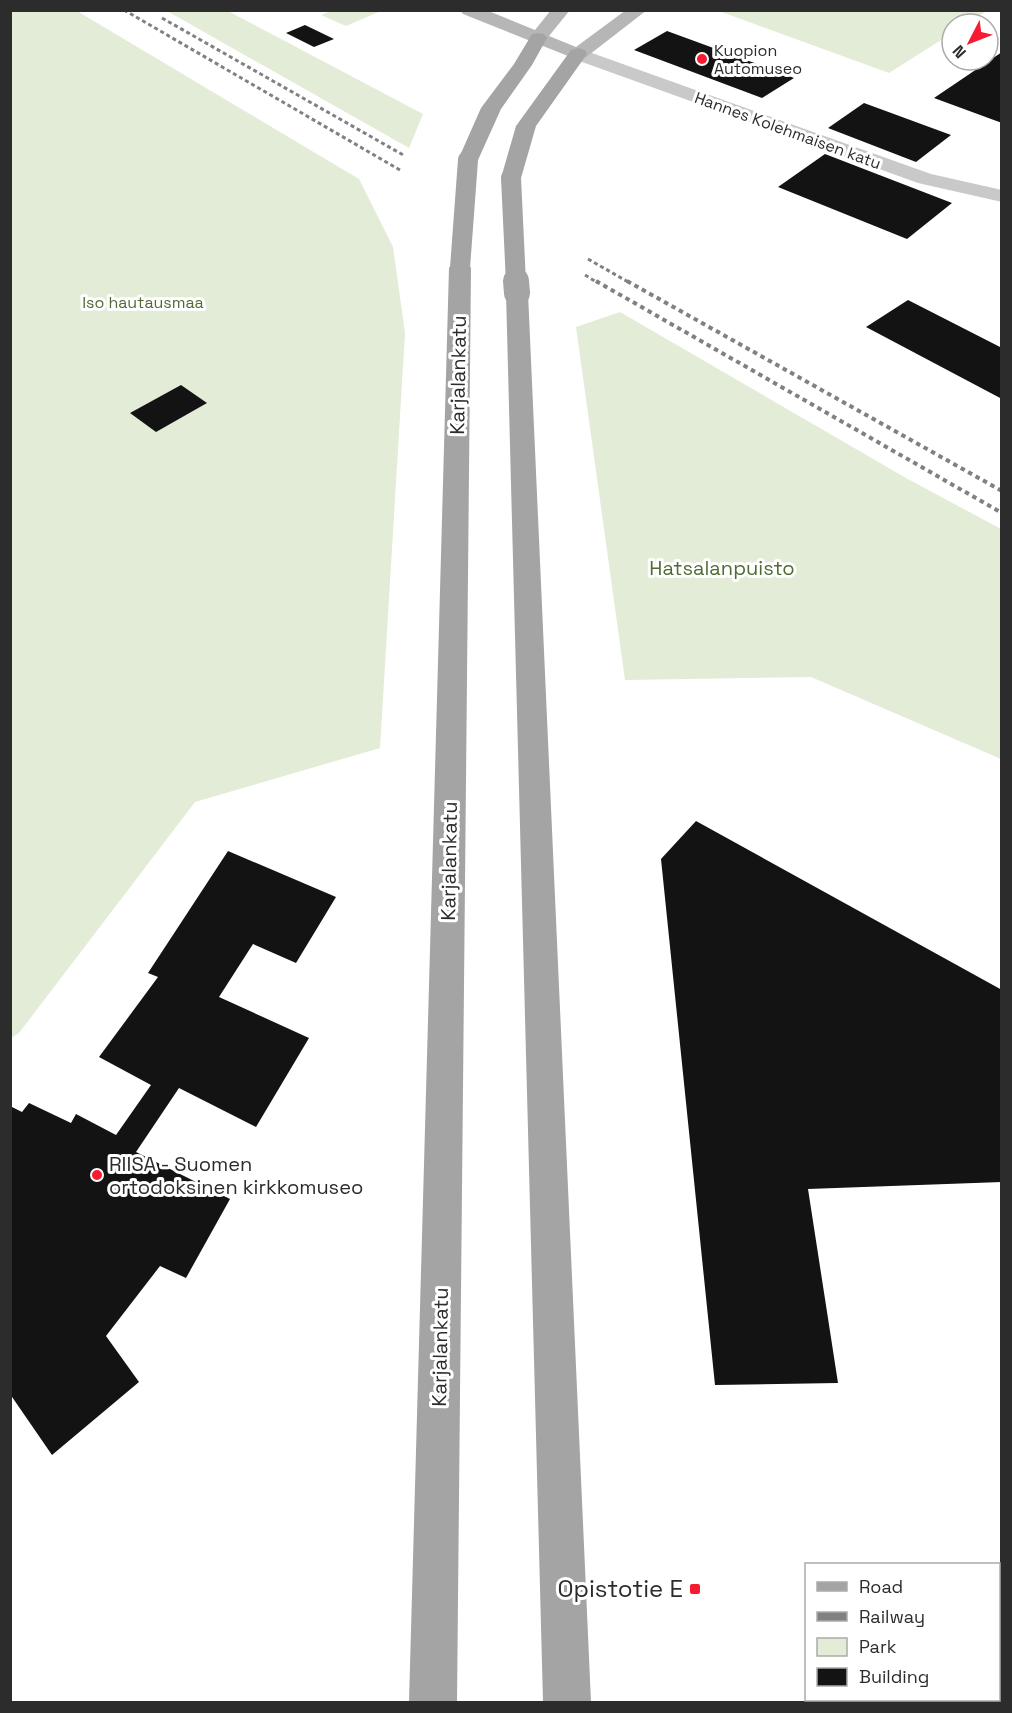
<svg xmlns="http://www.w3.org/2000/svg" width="1012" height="1713" font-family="'Space Grotesk',sans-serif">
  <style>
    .green { fill: #e3ecd7 }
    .building { fill: #131313 }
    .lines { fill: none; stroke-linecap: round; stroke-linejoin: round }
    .minor { fill: #c9c9c9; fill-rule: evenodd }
    .secondary { fill: #b6b6b6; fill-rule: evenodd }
    .primary { fill: #a4a4a4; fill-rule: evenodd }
    .rail-far1 { stroke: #818181; stroke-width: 3; stroke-dasharray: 4 3; stroke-linecap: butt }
    .rail { stroke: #818181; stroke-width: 4; stroke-dasharray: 4.5 4; stroke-linecap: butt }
    .primary-bridge-far1 { stroke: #a4a4a4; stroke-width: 20 }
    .primary-bridge { stroke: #a4a4a4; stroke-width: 26 }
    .poi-dot { fill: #f61b31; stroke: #fff; stroke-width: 2 }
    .labels { text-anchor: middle; stroke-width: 6; stroke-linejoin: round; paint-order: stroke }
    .far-poi-label { font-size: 16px; fill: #2c2c2c; stroke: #fff; text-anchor: start }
    .far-street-label { font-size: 16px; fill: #2c2c2c; stroke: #fff }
    .far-park-label { font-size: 16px; fill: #506b36; stroke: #fff }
    .street-label { font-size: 20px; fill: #2c2c2c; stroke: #fff }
    .park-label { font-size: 20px; fill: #506b36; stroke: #fff }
    .poi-label { font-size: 20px; fill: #2c2c2c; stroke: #fff; text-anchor: start }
    .near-poi-label { font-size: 24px; fill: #2c2c2c; stroke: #fff; text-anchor: end }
  </style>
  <rect width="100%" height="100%" fill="#fff"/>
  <!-- green -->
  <path class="green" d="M11,11h66l282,168 34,68 12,86 -25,415 -185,54 -176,231 -8,5z
    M167,11h61l195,103 -14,34z
    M331,11v-1l50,1 -35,15 -25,-11z
    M719,11h268l-21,13h-14v9l-63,40z
    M620,312l286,166 95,51v230l-190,-82 -186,3 -49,-353z"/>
  <!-- building -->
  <path class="building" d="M305,25l29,14 -20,8 -28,-14z
    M667,31l104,38 23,9 -32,20 -128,-48z
    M1002,52v71l-68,-25z
    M864,103l87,32 -35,27 -88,-34z
    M825,154l127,49 -45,36 -129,-52z
    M908,300l94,48v51l-136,-72z
    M181,385l26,18 -51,29 -26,-19z
    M696,821l306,169v192l-194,7 30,194 -123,2 -54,-526z
    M228,851l108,46 -40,66 -43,-19 -34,53 90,41 -53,89 -77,-39 -43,64 94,47 -44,79 -26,-12 -54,70 33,46 -87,73 -42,-61v-288l12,6 7,-9 42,20 5,-9 40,21 35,-50 -52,-28 59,-80 -10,-4z"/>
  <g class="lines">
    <!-- minor -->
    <path class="minor" d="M578,48l353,126 71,16v12l-84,-19 -347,-125 -2,-4 2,-4z"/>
    <!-- secondary -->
    <path class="secondary" d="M460,10h26l49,20 16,-20h19l-21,26 27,11 50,-37h21l-62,48 -7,2 -115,-46z"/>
    <!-- primary -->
    <path class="primary" d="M538,33l6,1 3,4 -15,27 -31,44 -23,51 -3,4h-14l-3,-4 23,-52 33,-44 18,-30z
      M578,48l7,2 2,4 -51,72 -15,52 -3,4 -7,2 -7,-2 -3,-4 15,-52 55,-76z
      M460,261l8,2 3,5 -14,1434h-48l40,-1434 3,-5z
      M517,286l8,2 3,5 63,1409h-48l-37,-1409 3,-5z"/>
    <!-- rail-far1 -->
    <path class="rail-far1" d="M124,10l276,160
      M162,18l243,138
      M588,259l42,24
      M585,275l13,8"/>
    <!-- rail -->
    <path class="rail" d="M596,281l406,232
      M627,281l375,210"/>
    <!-- primary-bridge-far1 -->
    <path class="primary-bridge-far1" d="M511,178l5,105
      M460,268l8,-108"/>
    <!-- primary-bridge -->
    <path class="primary-bridge" d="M516,281l1,12"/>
  </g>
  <!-- markers -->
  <g class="poi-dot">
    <circle cx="702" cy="59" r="6"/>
    <circle cx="97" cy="1175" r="6"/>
    <rect x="689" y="1583" width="12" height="12" rx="3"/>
  </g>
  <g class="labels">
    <!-- far-poi labels -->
    <g class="far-poi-label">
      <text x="714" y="56">Kuopion<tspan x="714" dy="18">Automuseo</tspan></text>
    </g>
    <!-- far-street labels -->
    <g class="far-street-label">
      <text transform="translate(788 130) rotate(20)" y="6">Hannes Kolehmaisen katu</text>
    </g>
    <!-- far-park labels -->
    <g class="far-park-label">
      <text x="143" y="308">Iso hautausmaa</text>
    </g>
    <!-- street labels -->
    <g class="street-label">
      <text transform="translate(458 375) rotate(-89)" y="7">Karjalankatu</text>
      <text transform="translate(449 861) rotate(-89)" y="7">Karjalankatu</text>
      <text transform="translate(440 1347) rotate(-89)" y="7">Karjalankatu</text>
    </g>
    <!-- park labels -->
    <g class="park-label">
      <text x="722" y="575">Hatsalanpuisto</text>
    </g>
    <!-- poi labels -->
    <g class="poi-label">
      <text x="109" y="1171">RIISA - Suomen<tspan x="109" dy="23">ortodoksinen kirkkomuseo</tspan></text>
    </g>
    <!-- near-poi labels -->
    <g class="near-poi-label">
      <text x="683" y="1597">Opistotie E</text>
    </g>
  </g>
  <!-- border -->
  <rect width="1012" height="1713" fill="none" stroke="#2c2c2c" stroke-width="24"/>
  <!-- legend -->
  <rect x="805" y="1563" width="195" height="138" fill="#ffffff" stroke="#ababab" stroke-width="1.5"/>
  <rect x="817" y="1582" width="30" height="9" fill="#a4a4a4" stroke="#ababab" stroke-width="1.5"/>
  <text x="859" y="1593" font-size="18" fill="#2c2c2c">Road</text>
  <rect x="817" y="1612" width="30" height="9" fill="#818181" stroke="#ababab" stroke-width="1.5"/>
  <text x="859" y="1623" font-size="18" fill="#2c2c2c">Railway</text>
  <rect x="817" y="1638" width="30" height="18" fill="#e3ecd7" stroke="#ababab" stroke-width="1.5"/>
  <text x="859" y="1653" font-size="18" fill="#2c2c2c">Park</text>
  <rect x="817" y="1668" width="30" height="18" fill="#131313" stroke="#ababab" stroke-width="1.5"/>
  <text x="859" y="1683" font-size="18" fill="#2c2c2c">Building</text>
  <!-- north arrow -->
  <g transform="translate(970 42) rotate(228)"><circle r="28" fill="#ffffff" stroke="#ababab" stroke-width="1.5"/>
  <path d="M0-4.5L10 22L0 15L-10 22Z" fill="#f61b31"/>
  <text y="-9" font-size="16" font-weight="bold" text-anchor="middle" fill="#2c2c2c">N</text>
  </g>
</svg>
